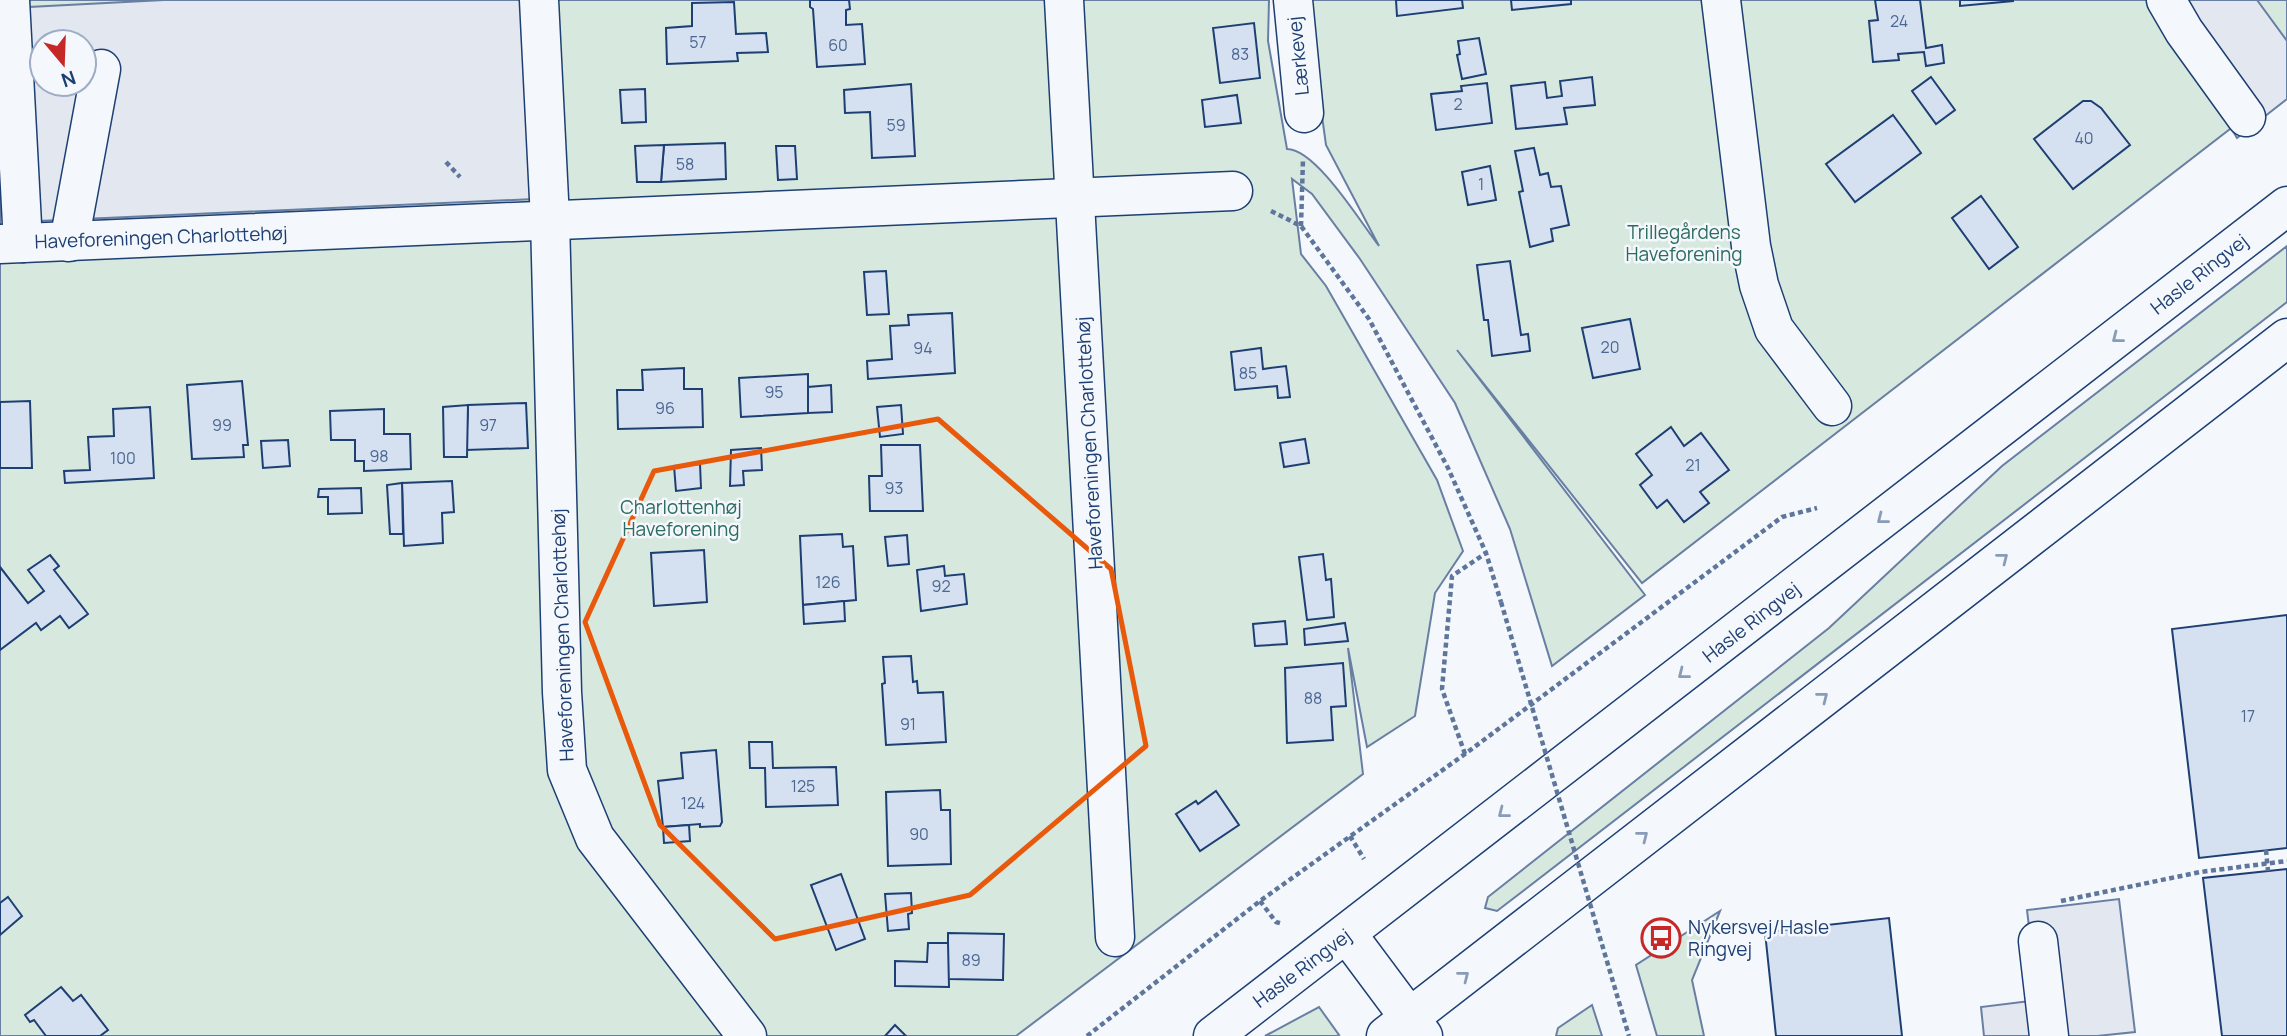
<svg xmlns="http://www.w3.org/2000/svg" width="2287" height="1036" font-family="Manrope,sans-serif">
	<style>
		.green { fill: #d7e8df; stroke: #687fa3; stroke-width: 2; fill-rule: evenodd }
		.parking { fill: #e3e8f0; stroke: #687fa3; stroke-width: 2; fill-rule: evenodd }
		.building { fill: #d5e0f0; stroke: #1d3f73; stroke-width: 2 }
		.lines { fill: none; stroke-linecap: round; stroke-linejoin: round }
		.minor-casing { stroke: #1d3f73; stroke-width: 41 }
		.major-casing { stroke: #1d3f73; stroke-width: 41 }
		.path { stroke: #5e769c; stroke-width: 4.5; stroke-dasharray: 5 3.5; stroke-linecap: butt }
		.minor { stroke: #f4f7fb; stroke-width: 38 }
		.major { stroke: #f4f7fb; stroke-width: 38 }
		.path-bridge { stroke: #5e769c; stroke-width: 4.5; stroke-dasharray: 5 3.5; stroke-linecap: butt }
		.oneway { stroke: #889bb7 }
		.marked { fill: none; stroke: #e8590c; stroke-width: 5; stroke-linejoin: round }
		.labels { text-anchor: middle; stroke-width: 5; stroke-linejoin: round; paint-order: stroke }
		.number-label { font-size: 16px; fill: #4b6792 }
		.street-label { font-size: 19px; fill: #1d3f73; stroke: #f4f7fb }
		.park-label { font-size: 19px; fill: #2c6c60; stroke: #f4f7fb }
		.poi-label { font-size: 19px; fill: #1d3f73; stroke: #f4f7fb; text-anchor: start }
	</style>
	<rect width="100%" height="100%" fill="#f4f7fb"/>
	<!-- green -->
	<g class="green">
		<path d="M0,0H1269L1268,41L1287,149C1316,149 1361,223 1379,246L1326,145L1306,0H2287V85L1642,583L1457,350L1645,595L1552,666L1510,529L1455,403L1360,259L1312,194L1292,179L1301,254L1326,286L1437,480L1463,551L1435,593L1415,716L1367,747L1348,648L1363,774L1016,1036H0ZM42,42H84V84H42Z"/>
		<polygon points="2287,246 2287,302 1497,911 1485,908 1488,897 1829,628 2002,466"/>
		<polygon points="1720,911 1692,980 1704,1036 1657,1036 1636,965"/>
		<polygon points="1592,1005 1602,1036 1556,1036 1558,1028"/>
		<polygon points="1319,1007 1339,1035 1337,1036 1265,1036"/>
	</g>
	<!-- parking -->
	<g class="parking">
		<path d="M164,0H521L534,199L38,221L29,7ZM42,42H84V84H42Z"/>
		<polygon points="2156,0 2257,0 2287,41 2287,99 2237,138"/>
		<polygon points="2119,899 2135,1032 2097,1036 1984,1036 1981,1007 2038,1000 2027,910"/>
	</g>
	<!-- building -->
	<g class="building">
		<polygon points="810,0 849,0 850,9 846,10 846,25 862,24 865,64 817,67 813,9 810,7"/>
		<polygon points="1396,0 1462,0 1463,8 1397,16"/>
		<polygon points="1511,0 1571,0 1571,4 1512,10"/>
		<polygon points="1875,0 1920,0 1926,48 1942,45 1944,63 1926,66 1924,52 1898,54 1899,60 1873,62 1869,21 1878,20"/>
		<polygon points="1960,0 2013,0 2013,1 1960,6"/>
		<polygon points="734,2 736,34 766,33 768,52 737,53 738,61 667,64 666,28 692,26 692,3"/>
		<polygon points="1254,23 1260,78 1220,83 1213,28"/>
		<polygon points="1479,38 1486,74 1462,79 1457,55 1460,54 1458,41"/>
		<polygon points="1592,77 1595,105 1564,108 1567,124 1516,129 1511,86 1545,82 1547,98 1562,96 1560,81"/>
		<polygon points="1931,77 1955,110 1936,124 1912,91"/>
		<polygon points="1487,83 1492,123 1436,130 1431,94 1462,91 1461,86"/>
		<polygon points="911,84 915,156 872,158 870,112 845,113 844,90"/>
		<polygon points="645,89 646,122 622,123 620,90"/>
		<polygon points="1237,95 1241,123 1205,127 1202,100"/>
		<polygon points="2083,101 2091,101 2101,108 2130,145 2073,189 2034,139"/>
		<polygon points="1893,115 1921,153 1855,202 1826,164"/>
		<polygon points="725,143 726,179 661,182 664,145"/>
		<polygon points="664,145 661,182 637,182 635,146"/>
		<polygon points="776,146 795,146 797,179 778,180"/>
		<polygon points="1534,148 1540,175 1548,173 1551,187 1561,186 1569,225 1551,229 1553,241 1530,247 1519,192 1523,191 1515,151"/>
		<polygon points="1490,166 1496,200 1468,205 1462,172"/>
		<polygon points="1981,196 2018,247 1989,269 1952,218"/>
		<polygon points="1510,261 1521,335 1528,334 1530,351 1492,356 1488,320 1484,320 1477,265"/>
		<polygon points="886,271 889,314 867,315 864,272"/>
		<polygon points="952,313 955,373 868,379 867,361 892,359 890,326 909,325 908,315"/>
		<polygon points="1630,319 1640,369 1593,378 1582,328"/>
		<polygon points="1261,348 1263,369 1286,366 1290,397 1278,398 1277,386 1235,390 1231,352"/>
		<polygon points="684,368 684,389 702,389 703,427 618,429 617,390 643,390 642,370"/>
		<polygon points="808,374 808,413 741,417 739,378"/>
		<polygon points="242,381 248,445 243,445 244,457 192,459 187,385"/>
		<polygon points="831,385 832,412 808,413 808,387"/>
		<polygon points="30,401 32,468 0,468 0,402"/>
		<polygon points="526,403 528,448 466,450 468,405"/>
		<polygon points="468,405 467,457 444,457 443,407"/>
		<polygon points="901,405 903,434 880,437 877,407"/>
		<polygon points="150,407 154,478 65,483 64,471 90,470 88,437 114,436 113,409"/>
		<polygon points="384,409 384,434 410,434 411,469 364,471 364,461 355,461 355,440 331,440 330,411"/>
		<polygon points="1671,427 1684,446 1701,433 1729,470 1700,492 1709,503 1684,522 1667,500 1657,508 1640,485 1652,475 1636,454"/>
		<polygon points="1305,439 1309,463 1284,467 1280,443"/>
		<polygon points="288,440 290,466 263,468 261,441"/>
		<polygon points="881,445 920,445 923,511 870,511 869,476 882,476"/>
		<polygon points="761,448 762,470 743,471 744,485 730,486 731,450"/>
		<polygon points="700,464 701,488 676,491 674,466"/>
		<polygon points="452,481 454,512 442,513 443,543 404,546 402,483"/>
		<polygon points="402,483 403,534 390,534 387,485"/>
		<polygon points="361,488 362,513 328,514 328,497 318,497 319,489"/>
		<polygon points="842,534 843,547 853,546 856,600 803,605 800,536"/>
		<polygon points="907,535 909,564 888,566 885,537"/>
		<polygon points="704,550 707,602 654,606 651,553"/>
		<polygon points="1323,554 1326,580 1331,579 1334,617 1307,620 1299,557"/>
		<polygon points="50,555 59,566 54,570 88,614 69,628 60,616 41,630 36,623 0,650 0,567 28,603 44,591 28,570"/>
		<polygon points="944,566 945,576 964,574 967,604 921,611 917,570"/>
		<polygon points="844,601 845,621 804,624 803,605"/>
		<polygon points="2287,615 2287,848 2199,858 2172,629"/>
		<polygon points="1285,621 1287,644 1255,646 1253,624"/>
		<polygon points="1345,623 1348,641 1305,645 1304,629"/>
		<polygon points="911,656 913,682 917,681 918,693 943,692 946,742 886,745 882,684 885,683 883,657"/>
		<polygon points="1343,663 1346,706 1331,707 1333,740 1287,743 1285,668"/>
		<polygon points="749,742 772,742 773,768 836,767 838,805 766,807 765,768 750,768"/>
		<polygon points="716,750 722,822 720,826 700,827 700,824 663,827 658,781 683,778 681,753"/>
		<polygon points="940,790 941,810 950,810 951,864 888,866 886,792"/>
		<polygon points="1216,791 1239,825 1200,851 1176,814 1196,801 1198,804"/>
		<polygon points="689,825 690,841 664,843 663,827"/>
		<polygon points="2287,869 2287,1036 2222,1036 2203,878"/>
		<polygon points="841,874 865,939 836,950 811,885"/>
		<polygon points="911,893 912,913 908,914 909,929 888,931 885,894"/>
		<polygon points="8,897 22,916 0,935 0,903"/>
		<polygon points="1889,918 1902,1036 1776,1036 1765,932"/>
		<polygon points="948,933 1004,934 1003,980 948,979"/>
		<polygon points="928,943 948,943 949,987 895,986 895,961 927,962"/>
		<polygon points="61,987 73,1001 81,995 108,1030 100,1036 46,1036 34,1020 30,1022 25,1015"/>
		<polygon points="895,1025 906,1036 885,1036"/>
	</g>
	<g class="lines">
		<!-- minor casing -->
		<g class="minor-casing">
			<g id="minor">
				<polyline points="10,0 23,243"/>
				<polyline points="539,0 550,219 562,692 567,770 595,838 747,1036"/>
				<polyline points="1064,0 1115,937"/>
				<polyline points="1293,0 1304,113"/>
				<polyline points="1721,0 1751,246 1759,285 1774,329 1832,406"/>
				<polyline points="2166,0 2184,31 2246,117"/>
				<polyline points="69,242 101,69"/>
				<polyline points="0,244 1233,191"/>
				<polyline points="1347,934 1423,1036"/>
				<polyline points="2038,941 2049,1036"/>
			</g>
		</g>
		<!-- major casing -->
		<g class="major-casing">
			<g id="major">
				<polyline points="1213,1036 2287,206"/>
				<polyline points="1386,1036 2287,338"/>
			</g>
		</g>
		<!-- path -->
		<g class="path">
			<polyline points="446,162 460,177"/>
			<polyline points="1271,211 1301,226 1369,319 1448,468 1486,553 1501,602"/>
			<polyline points="1301,226 1303,159"/>
			<polyline points="1465,754 1442,689 1452,576 1486,553"/>
			<polyline points="1350,836 1364,859"/>
			<polyline points="2266,850 2268,871"/>
			<polyline points="1260,901 1276,922 1283,924"/>
			<polyline points="2061,901 2200,872 2287,861"/>
			<polyline points="1087,1036 1260,901 1465,754 1782,517 1817,508"/>
		</g>
		<!-- minor -->
		<use href="#minor" class="minor"/>
		<!-- major -->
		<use href="#major" class="major"/>
		<!-- path-bridge -->
		<polyline class="path-bridge" points="1501,602 1629,1036"/>
	</g>
	<!-- one-way arrows -->
	<defs><path id="oneway-chevron" d="M-2-3.5L2.5 0L-2 3.5" fill="none" stroke-width="1.6" stroke-linecap="round" stroke-linejoin="round" transform="scale(1.75)"/></defs>
	<g class="oneway">
		<use href="#oneway-chevron" transform="translate(2117 338) rotate(142)"/>
		<use href="#oneway-chevron" transform="translate(1882 519) rotate(142)"/>
		<use href="#oneway-chevron" transform="translate(2003 558) rotate(-38)"/>
		<use href="#oneway-chevron" transform="translate(1683 674) rotate(142)"/>
		<use href="#oneway-chevron" transform="translate(1823 697) rotate(-38)"/>
		<use href="#oneway-chevron" transform="translate(1503 813) rotate(142)"/>
		<use href="#oneway-chevron" transform="translate(1643 836) rotate(-38)"/>
		<use href="#oneway-chevron" transform="translate(1464 976) rotate(-38)"/>
	</g>
	<!-- marked area -->
	<path class="marked" d="M938,419L1111,569L1146,746L970,895L775,939L660,825L585,622L654,471Z"/>
	<!-- icons -->
	<defs>
		<g id="bus-ring" transform="scale(2.0125)"><circle r="9.5" fill="#f4f7fb" stroke="#c62828" stroke-width="1.5"/><path d="M-5-6H5V4H4V6H2V4H-2V6H-4V4H-5ZM-3.5-4V0h7V-4ZM-3.5 1.2v1.5H-2V1.2ZM2 1.2v1.5H3.5V1.2Z" fill="#c62828"/></g>
	</defs>
	<g fill-rule="evenodd">
		<use href="#bus-ring" x="1661" y="938"/>
	</g>
	<g class="labels">
		<!-- number labels -->
		<g class="number-label">
			<text x="1899" y="27">24</text>
			<text x="698" y="48">57</text>
			<text x="838" y="51">60</text>
			<text x="1240" y="60">83</text>
			<text x="1458" y="110">2</text>
			<text x="896" y="131">59</text>
			<text x="2084" y="144">40</text>
			<text x="685" y="170">58</text>
			<text x="1481" y="190">1</text>
			<text x="1610" y="353">20</text>
			<text x="923" y="354">94</text>
			<text x="1248" y="379">85</text>
			<text x="774" y="398">95</text>
			<text x="665" y="414">96</text>
			<text x="222" y="431">99</text>
			<text x="488" y="431">97</text>
			<text x="379" y="462">98</text>
			<text x="123" y="464">100</text>
			<text x="1693" y="471">21</text>
			<text x="894" y="494">93</text>
			<text x="828" y="588">126</text>
			<text x="941" y="592">92</text>
			<text x="1313" y="704">88</text>
			<text x="2248" y="722">17</text>
			<text x="908" y="730">91</text>
			<text x="803" y="792">125</text>
			<text x="693" y="809">124</text>
			<text x="919" y="840">90</text>
			<text x="971" y="966">89</text>
		</g>
		<!-- street labels -->
		<g class="street-label">
			<text transform="translate(1298 56) rotate(-96)" y="7">Lærkevej</text>
			<text transform="translate(161 237) rotate(-2)" y="7">Haveforeningen Charlottehøj</text>
			<text transform="translate(2199 274) rotate(-38)" y="7">Hasle Ringvej</text>
			<text transform="translate(1089 443) rotate(-93)" y="7">Haveforeningen Charlottehøj</text>
			<text transform="translate(1751 622) rotate(-38)" y="7">Hasle Ringvej</text>
			<text transform="translate(562 635) rotate(-92)" y="7">Haveforeningen Charlottehøj</text>
			<text transform="translate(1302 968) rotate(-37)" y="7">Hasle Ringvej</text>
		</g>
		<!-- park labels -->
		<g class="park-label">
			<text x="1684" y="239">Trillegårdens<tspan x="1684" dy="22">Haveforening</tspan></text>
			<text x="681" y="514">Charlottenhøj<tspan x="681" dy="22">Haveforening</tspan></text>
		</g>
		<!-- poi labels -->
		<g class="poi-label">
			<text x="1688" y="934">Nykersvej/Hasle<tspan x="1688" dy="22">Ringvej</tspan></text>
		</g>
	</g>
	<!-- north arrow -->
	<g transform="translate(63 63) rotate(161)"><circle r="33" fill="#f4f7fb" stroke="#9eadc5" stroke-width="2"/>
	<path d="M0-5L12 26L0 18L-12 26Z" fill="#c62828"/>
	<text y="-10" font-size="19" font-weight="bold" text-anchor="middle" fill="#1d3f73">N</text>
	</g>
</svg>
